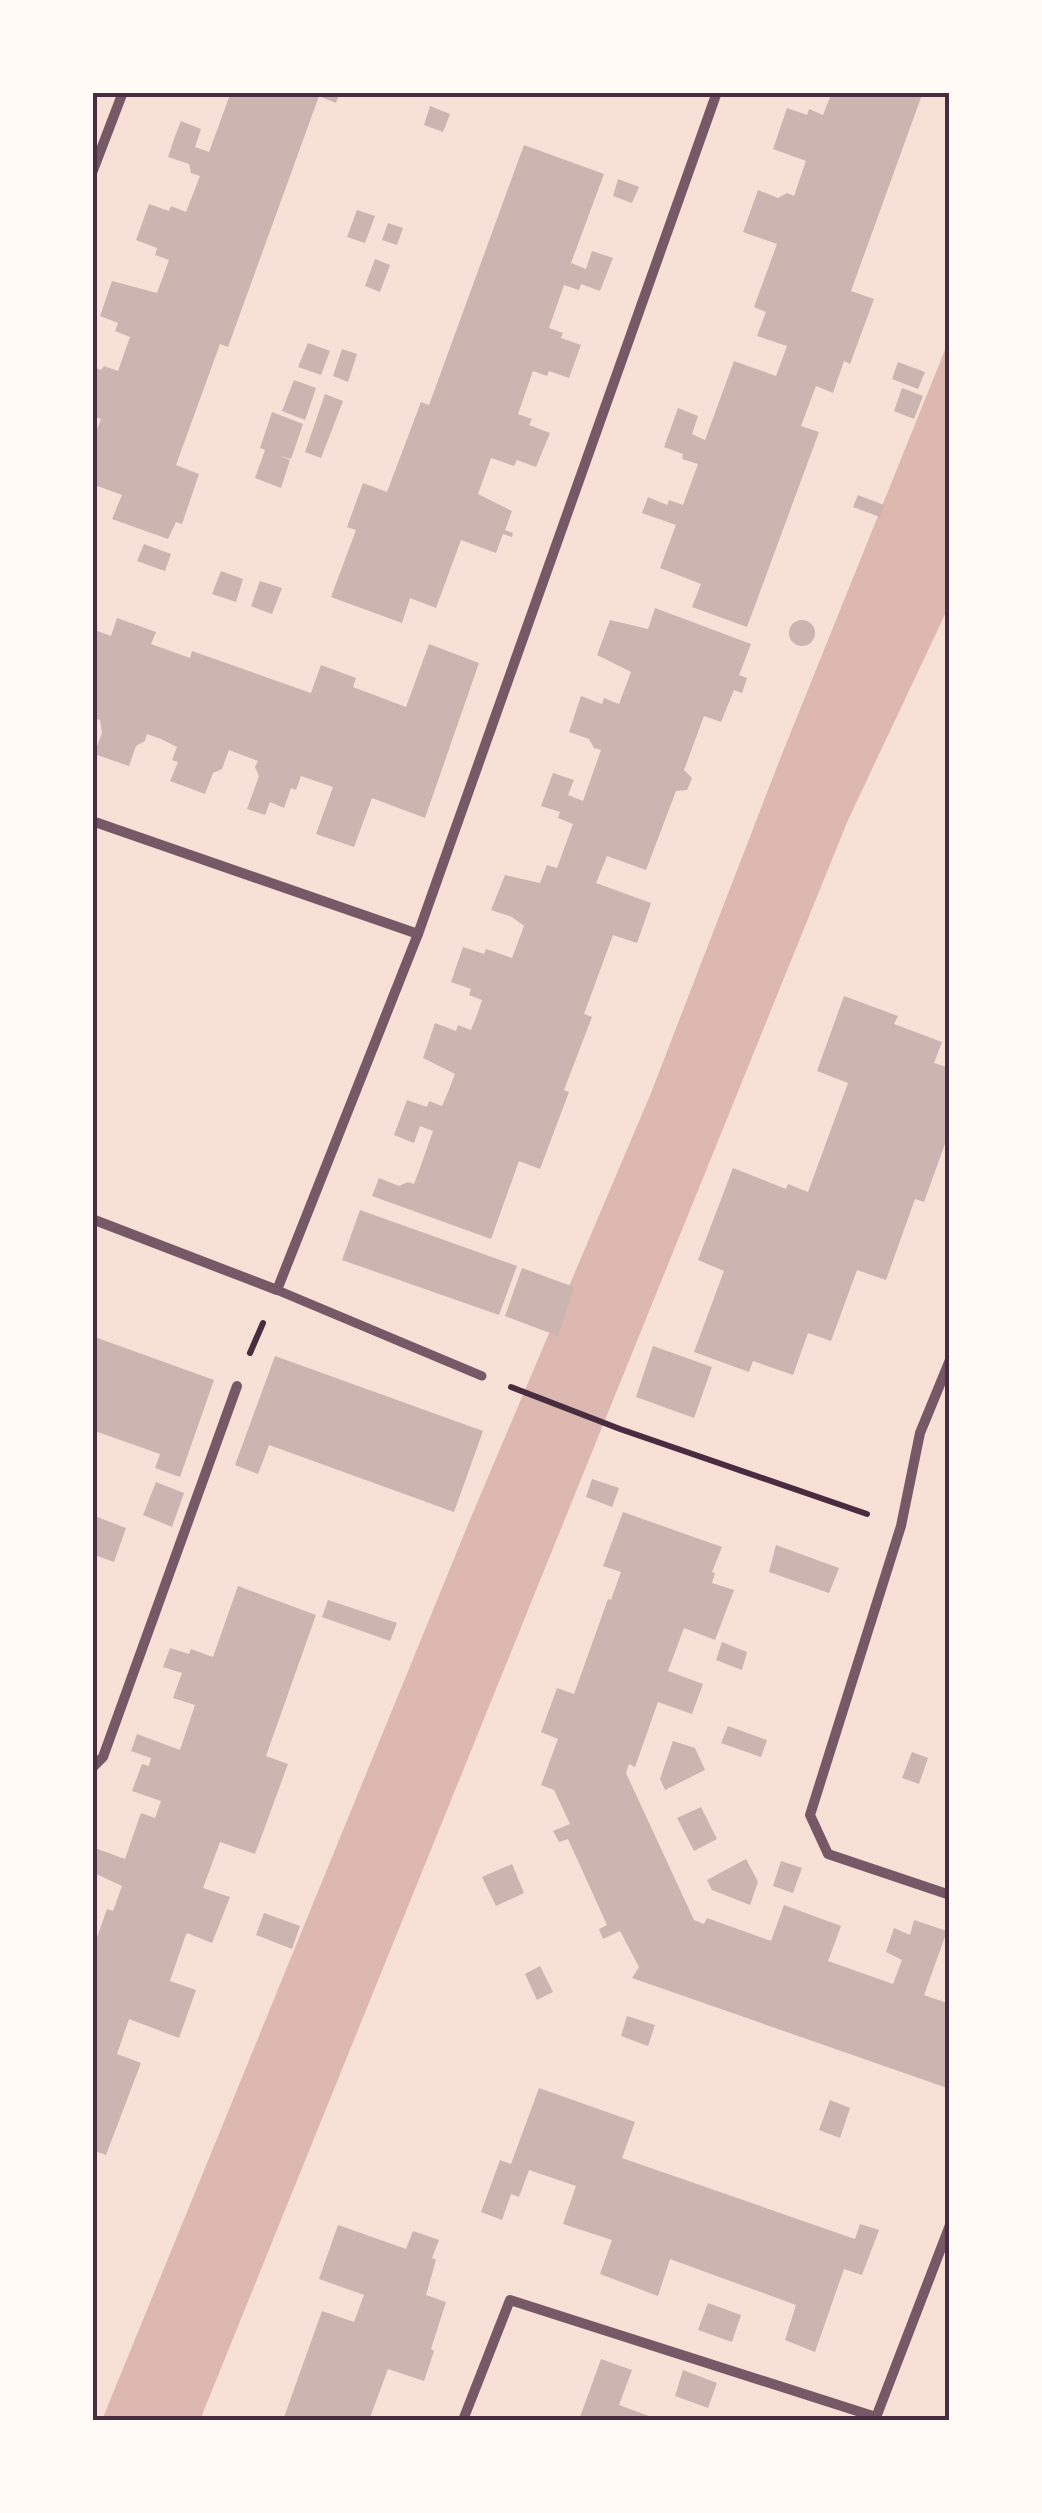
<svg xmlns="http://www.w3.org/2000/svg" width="1042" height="2513" font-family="'PT Sans',sans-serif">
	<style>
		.water { fill: #dcb8b0 }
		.building { fill: #ccb4b1 }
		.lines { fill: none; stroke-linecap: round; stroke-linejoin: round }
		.path { stroke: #4a2c40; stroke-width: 6 }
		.pedestrian { stroke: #755966; stroke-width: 9 }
		.minor { stroke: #755966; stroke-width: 10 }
		.neatline { fill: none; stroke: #4a2c40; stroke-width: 4 }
	</style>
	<rect width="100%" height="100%" fill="#f7e1d7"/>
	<!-- water -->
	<polygon class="water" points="949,340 949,606 848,820 200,2420 102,2420 469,1522 651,1093 780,759"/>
	<!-- building -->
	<g class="building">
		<polygon points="231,92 340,92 336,103 319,96 228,347 220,344 176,465 199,474 182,524 176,522 168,539 112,519 122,495 92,484 92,442 101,419 92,416 92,367 101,370 104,366 118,371 130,337 115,331 118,323 100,316 112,281 157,293 169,260 155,255 157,248 136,240 149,204 169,211 171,206 186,212 200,176 191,173 189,164 168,157 174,139 181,121 201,129 195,147 209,152"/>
		<polygon points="832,92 923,92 851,291 874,299 850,364 844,361 833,393 816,386 801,426 819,432 747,627 692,607 701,584 660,568 676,525 642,513 648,497 667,505 669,500 683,505 698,464 682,459 683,454 664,447 678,408 698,416 692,434 705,440 734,361 776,376 787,346 757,336 766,312 754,307 777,244 743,232 758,190 778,198 787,193 794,196 806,161 773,149 787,108 807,115 809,109 823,115"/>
		<polygon points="430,106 450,114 443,132 424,125"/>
		<polygon points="524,145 604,174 571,263 586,269 592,251 613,258 600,291 581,284 579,290 564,285 549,328 563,333 561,338 581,345 569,378 549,371 547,376 533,371 518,414 532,419 529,425 550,433 536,467 517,460 514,466 491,458 478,494 512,511 505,530 513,533 512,537 503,534 496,553 461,540 436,608 410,598 402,623 331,597 356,530 347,527 363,483 387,492 421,402 429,405"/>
		<polygon points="618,179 639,187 632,203 613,196"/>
		<polygon points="357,210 375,216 365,243 347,237"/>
		<polygon points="388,223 403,228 397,245 382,240"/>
		<polygon points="375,259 390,265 380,292 365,286"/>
		<polygon points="308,343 330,351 321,375 298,367"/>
		<polygon points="342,349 357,354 348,382 333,376"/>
		<polygon points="898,362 925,372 918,389 892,379"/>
		<polygon points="294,380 316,388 305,420 282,411"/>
		<polygon points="902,388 923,396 914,419 894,411"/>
		<polygon points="325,394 343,401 321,458 305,452"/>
		<polygon points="272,412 303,424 291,459 279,456 290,460 281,488 255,478 265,450 260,448"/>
		<polygon points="858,495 884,505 880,517 853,507"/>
		<polygon points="144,544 171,554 165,571 137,561"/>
		<polygon points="221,571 243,579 236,602 212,594"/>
		<polygon points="260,581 282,588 272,614 251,606"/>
		<polygon points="655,608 751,644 739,675 747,678 742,693 734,690 721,722 704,716 684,770 692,778 687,790 676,791 646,870 607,856 596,883 651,903 637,943 613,935 584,1014 592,1017 564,1090 569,1092 540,1169 519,1161 491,1239 372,1196 379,1178 399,1186 408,1182 414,1184 420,1168 433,1131 420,1126 414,1143 394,1135 407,1100 427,1107 429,1101 442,1106 448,1092 455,1074 423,1058 435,1023 456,1031 458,1025 471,1030 477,1015 482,1000 469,995 471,989 451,982 463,947 484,954 486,949 512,958 524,926 512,917 491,910 505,875 540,883 547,865 557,868 573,824 558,818 560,812 541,806 553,773 574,780 568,795 583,801 601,750 594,748 589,739 569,732 581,696 602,704 604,698 619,704 631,672 597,655 610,620 648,629"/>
		<polygon points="117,618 156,632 151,644 190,658 192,651 311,693 321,665 356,678 353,687 406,707 429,644 479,663 425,818 372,798 354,847 316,834 333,787 301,776 296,790 291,788 284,808 270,802 265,815 247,809 259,776 255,767 258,761 229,750 222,769 213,773 205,794 170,781 178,762 172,760 177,747 161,739 147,734 145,741 136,746 129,766 94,754 102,733 100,720 92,717 92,629 111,636"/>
		<circle cx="802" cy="633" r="13"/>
		<polygon points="844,996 898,1016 894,1024 942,1042 934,1063 950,1068 950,1130 924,1202 915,1199 886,1280 857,1270 831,1341 808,1333 793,1375 753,1361 749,1372 694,1352 724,1271 698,1260 733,1168 786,1189 788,1184 808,1192 848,1083 817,1071"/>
		<polygon points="360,1210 517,1266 499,1315 342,1260"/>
		<polygon points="522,1268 574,1287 558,1336 505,1316"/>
		<polygon points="92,1336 214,1380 180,1477 155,1468 160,1454 92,1430"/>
		<polygon points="653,1346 712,1367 694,1418 636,1397"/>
		<polygon points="275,1356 483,1431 454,1512 269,1445 258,1474 235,1465"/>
		<polygon points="592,1479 619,1488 612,1507 586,1497"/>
		<polygon points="156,1482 184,1493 172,1527 143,1515"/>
		<polygon points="623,1512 722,1547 712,1572 715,1573 712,1583 734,1590 715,1640 684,1628 668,1671 703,1684 692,1714 658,1702 635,1767 629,1764 626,1773 694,1920 704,1924 707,1918 771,1941 784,1905 841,1926 828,1961 893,1984 902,1960 886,1952 894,1928 910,1935 914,1920 947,1931 924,1995 950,2004 950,2089 632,1978 639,1967 620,1931 603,1939 599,1929 607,1925 568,1839 559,1842 553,1831 570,1824 554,1790 541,1785 558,1739 541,1732 557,1688 574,1694 608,1599 611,1600 621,1572 603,1566"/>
		<polygon points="92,1515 126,1528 114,1562 92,1554"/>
		<polygon points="776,1545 839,1568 829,1593 769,1572"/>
		<polygon points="238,1586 316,1615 266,1756 288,1764 255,1854 220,1842 203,1888 230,1897 212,1943 187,1933 185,1937 170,1981 196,1990 179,2038 129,2019 117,2054 141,2063 106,2155 92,2150 92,1951 107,1909 113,1911 122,1886 92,1872 92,1847 125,1859 141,1813 155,1818 161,1801 132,1791 142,1764 149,1766 151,1758 131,1751 137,1734 180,1750 195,1705 173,1698 182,1673 163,1667 170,1648 189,1654 191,1649 213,1657"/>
		<polygon points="328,1600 397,1623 390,1641 322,1617"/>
		<polygon points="722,1642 747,1652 742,1670 716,1660"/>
		<polygon points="728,1726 767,1740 761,1757 721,1743"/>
		<polygon points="673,1741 695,1748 705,1770 665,1790 660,1779"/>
		<polygon points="912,1752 928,1758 919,1784 902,1778"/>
		<polygon points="701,1807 717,1839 694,1851 677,1818"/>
		<polygon points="746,1859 758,1882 750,1905 712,1890 707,1880"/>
		<polygon points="781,1861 802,1868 793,1893 773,1886"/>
		<polygon points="512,1864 524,1893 496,1906 482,1877"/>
		<polygon points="264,1913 300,1926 292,1949 256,1935"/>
		<polygon points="540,1966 553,1992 537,2000 525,1974"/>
		<polygon points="627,2016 655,2025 648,2046 621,2036"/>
		<polygon points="539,2088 635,2122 622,2158 855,2239 860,2224 879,2230 862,2275 844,2269 815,2352 785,2340 796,2305 670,2259 658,2296 600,2274 612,2240 563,2224 576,2186 529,2170 519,2197 511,2194 502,2220 481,2212 500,2160 511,2164"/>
		<polygon points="830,2100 850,2108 840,2138 819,2130"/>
		<polygon points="338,2225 406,2249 413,2231 439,2240 432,2258 436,2260 426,2295 446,2302 431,2349 434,2351 424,2381 388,2369 369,2420 283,2420 322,2311 354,2322 364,2295 319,2279"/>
		<polygon points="708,2303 741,2315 732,2342 698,2330"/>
		<polygon points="601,2359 632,2370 619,2405 660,2420 579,2420"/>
		<polygon points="683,2370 717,2383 708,2408 675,2396"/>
	</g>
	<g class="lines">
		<!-- path -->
		<g class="path">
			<polyline points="250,1353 263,1323"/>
			<polyline points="511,1387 620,1429 867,1514"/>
		</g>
		<!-- pedestrian -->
		<polyline class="pedestrian" points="277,1290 482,1376"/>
		<!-- minor -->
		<g class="minor">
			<polyline points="92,173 123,92"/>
			<polyline points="92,821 418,934"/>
			<polyline points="92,1219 277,1290 418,934 717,92"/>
			<polyline points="950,1360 920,1433 901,1526 810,1815 828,1854 950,1895"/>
			<polyline points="92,1768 103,1757 237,1386"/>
			<polyline points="463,2420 510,2300 876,2417"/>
			<polyline points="875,2420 950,2225"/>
		</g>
	</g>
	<!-- border -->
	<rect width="1042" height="2513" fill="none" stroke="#fffaf5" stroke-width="190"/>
	<rect x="95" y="95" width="852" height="2323" class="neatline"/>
</svg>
